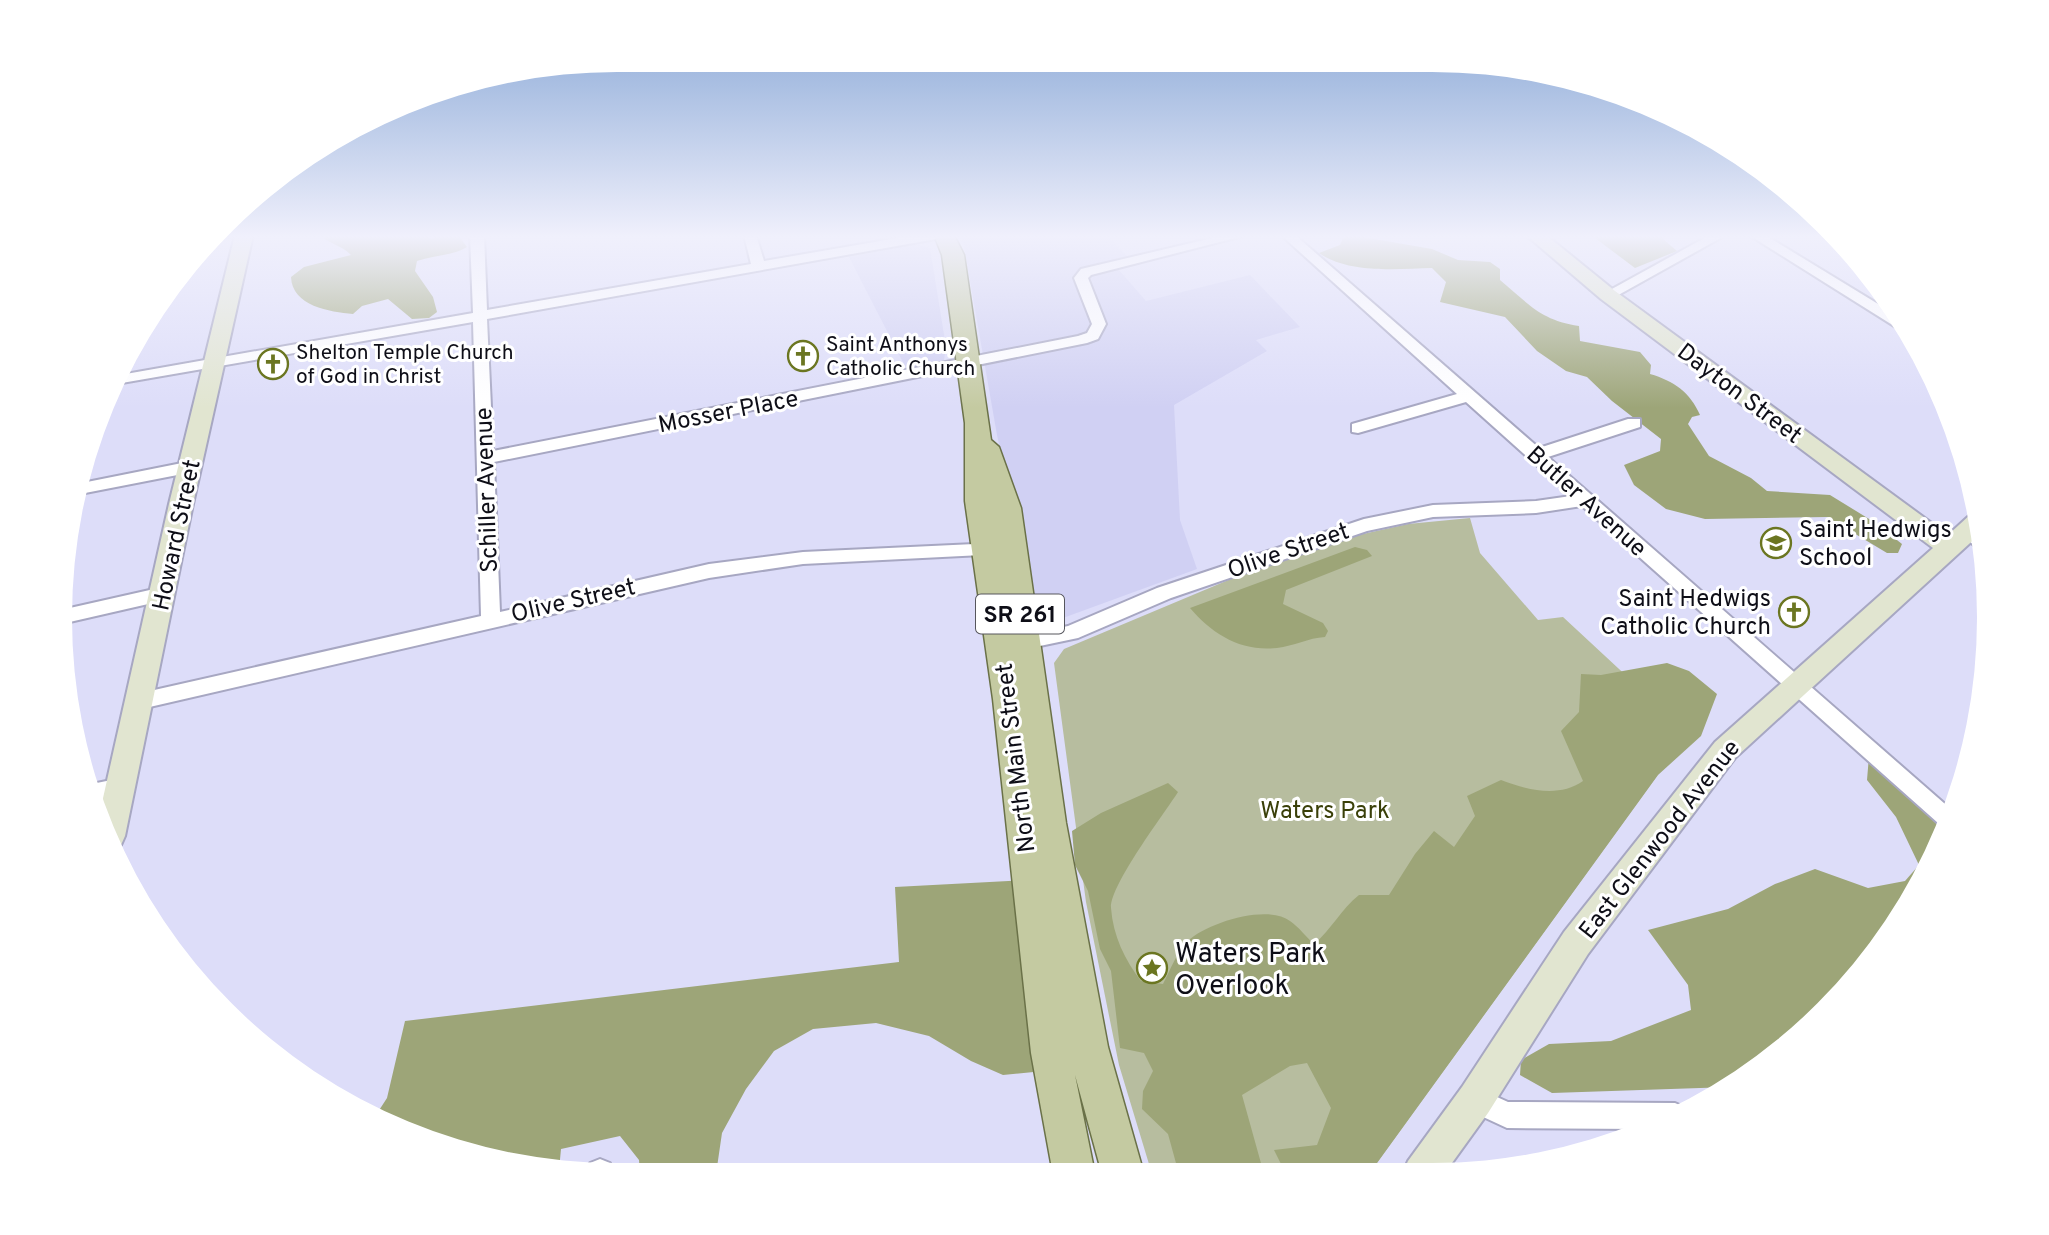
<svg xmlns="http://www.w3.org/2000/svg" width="2049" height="1235" font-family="Overpass,sans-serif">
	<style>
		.built { fill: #d0d0f3 }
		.green { fill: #b7bd9f }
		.forest { fill: #9da578 }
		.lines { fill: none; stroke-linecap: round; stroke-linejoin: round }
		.street-casing { stroke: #a7a7c2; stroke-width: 4 }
		.secondary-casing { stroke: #a7a7c2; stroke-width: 4 }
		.primary-casing { stroke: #6a7148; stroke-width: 3 }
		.street { fill: #fff; fill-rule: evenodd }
		.secondary { fill: #e1e5d0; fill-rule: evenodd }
		.primary { fill: #c4caa1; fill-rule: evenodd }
		.labels { text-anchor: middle; stroke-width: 6; stroke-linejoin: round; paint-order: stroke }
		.far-poi-label { font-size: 21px; fill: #0e0e17; stroke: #fff; text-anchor: start }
		.shield { fill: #fff; stroke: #56565d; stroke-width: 2 }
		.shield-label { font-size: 23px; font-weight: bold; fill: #0e0e17 }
		.street-label { font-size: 24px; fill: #0e0e17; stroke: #fff }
		.poi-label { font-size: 24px; fill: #0e0e17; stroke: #fff; text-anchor: start }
		.park-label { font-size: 24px; fill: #3a4009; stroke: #fff }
		.near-poi-label { font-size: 28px; fill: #0e0e17; stroke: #fff; text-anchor: start }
	</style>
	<rect width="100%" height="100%" fill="#ddddf9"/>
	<!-- built -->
	<g class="built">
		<polygon points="962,235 1106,235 1129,258 1112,262 1146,301 1250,275 1300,327 1256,340 1267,351 1174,405 1180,520 1197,569 1052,622 1035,616 997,435"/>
		<polygon points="915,244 930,248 946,347 944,360 906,368 849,257"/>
	</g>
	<!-- green -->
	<polygon class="green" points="1470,518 1480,553 1538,620 1563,617 1688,733 1369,1174 1152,1174 1119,1065 1086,902 1054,663 1064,649 1238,576 1345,538 1408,524"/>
	<!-- forest -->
	<g class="forest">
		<path d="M321,235H423L432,239L438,235H458L467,247C452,256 434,255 417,261L415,271L433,297L437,312L429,318L412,319L388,299L362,306L353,314C330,312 292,306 291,277L304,267L351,255C342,245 330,245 321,235Z"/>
		<path d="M1351,235L1432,249L1458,260L1490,262L1500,269V280C1529,304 1540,320 1579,326L1580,341L1640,352L1651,365L1650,374C1674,381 1690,392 1700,415L1692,417L1688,424L1709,456L1751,478L1767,491L1830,495L1874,522L1902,544L1898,553H1887L1827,517L1705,519L1666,509L1634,485L1624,465L1660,451L1661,439L1612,401L1587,377L1566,371L1537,351L1505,317L1440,302L1446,282L1432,268C1397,269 1349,274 1319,253L1340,245L1343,238Z"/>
		<polygon points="1591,235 1667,235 1663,239 1677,251 1635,268"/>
		<path d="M1355,547L1367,550L1372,556L1286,590L1283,604L1323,623L1328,631L1325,637C1308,638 1294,646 1277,648C1241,652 1212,634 1190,608Z"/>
		<path d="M1667,663L1689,671L1717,694L1701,736L1658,775L1369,1174H1286L1274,1150L1317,1145L1331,1108L1307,1063L1290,1066L1242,1095L1264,1174H1179L1168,1134L1142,1109L1143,1091L1153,1071L1144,1053L1120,1048L1111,971L1100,949L1088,891L1075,865L1072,831L1101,813L1168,783L1178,792C1164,814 1110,885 1111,908C1113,936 1125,960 1141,981L1163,984C1170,971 1177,951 1188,941C1207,923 1267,904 1290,921C1299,927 1306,937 1314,944C1332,929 1341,909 1359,895H1389L1415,854L1434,831L1454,847L1475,816L1467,796L1501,780C1527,790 1559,798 1583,781L1561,731L1579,712L1581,674L1601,675Z"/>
		<polygon points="1869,756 1947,830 1895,928 1800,1037 1730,1087 1552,1093 1520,1075 1521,1060 1549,1044 1611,1041 1691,1010 1688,985 1648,930 1728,909 1775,884 1815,869 1868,888 1905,881 1919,865 1896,817 1867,780"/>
		<polygon points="1029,880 1054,1070 1003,1075 971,1061 929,1036 876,1023 813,1029 774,1051 746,1089 722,1133 716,1174 640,1174 639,1160 620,1136 561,1149 559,1170 438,1146 376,1115 387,1098 405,1021 899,962 895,887"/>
	</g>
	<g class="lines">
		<!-- street casing -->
		<g class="street-casing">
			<g id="street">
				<polygon points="470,235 484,235 487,310 751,264 744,235 756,235 764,261 915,235 943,235 936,239 487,319 493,451 1078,336 1087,333 1092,324 1074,278 1081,269 1225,235 1247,235 1091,275 1088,278 1106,324 1098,339 1087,343 494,462 500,612 709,564 803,552 996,543 1005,549 1002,554 803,564 709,578 141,709 134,707 131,701 134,695 141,693 481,616 473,322 116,384 120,375 473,313"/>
				<polygon points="1281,235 1295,235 1539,448 1628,419 1640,419 1640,427 1548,457 1953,811 1947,831 1582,506 1536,513 1433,517 1367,531 1171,598 1078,638 1016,651 1009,649 1006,644 1009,639 1068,626 1157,588 1364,519 1433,505 1536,501 1571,496 1466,402 1358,433 1352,432 1352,424 1457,394"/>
				<polygon points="1710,235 1726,235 1613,298 1608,299 1601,295"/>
				<polygon points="1749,235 1765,235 1901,318 1909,332 1902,331"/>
				<polygon points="192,461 200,467 198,471 80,494 82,483"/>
				<polygon points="1968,526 1981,533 1983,549 1976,547 1959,532"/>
				<polygon points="163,587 170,589 172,594 170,599 61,624 61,610"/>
				<polygon points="121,778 129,780 132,787 129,794 92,803 87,785"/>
				<polygon points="1475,1087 1508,1102 1675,1103 1684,1107 1686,1111 1642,1129 1507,1128 1466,1109 1462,1100 1466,1091"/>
				<polygon points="600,1159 610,1163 614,1174 586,1174 590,1163"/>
			</g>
		</g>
		<!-- secondary casing -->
		<g class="secondary-casing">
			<g id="secondary">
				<polygon points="235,235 253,235 193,504 125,836 121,845 116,847 99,816 169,504"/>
				<polygon points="1526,235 1546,235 1615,291 1948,535 1971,514 1979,512 1981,533 1735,758 1588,954 1488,1113 1444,1174 1402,1174 1408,1161 1462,1087 1564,932 1715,742 1933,548 1601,299"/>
			</g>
		</g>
		<!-- primary casing -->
		<g class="primary-casing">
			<polygon id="primary" points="934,235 954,235 964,255 991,440 999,447 1021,508 1066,823 1108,1047 1144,1174 1102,1174 1075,1075 1095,1174 1053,1174 1031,1053 993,699 965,501 965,423 942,255"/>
		</g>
		<!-- street -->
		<use href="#street" class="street"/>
		<!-- secondary -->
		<use href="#secondary" class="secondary"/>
		<!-- primary -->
		<use href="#primary" class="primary"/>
	</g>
	<!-- sky -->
	<linearGradient id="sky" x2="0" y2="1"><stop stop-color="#83a4d4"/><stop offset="0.58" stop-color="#f0f0fc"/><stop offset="1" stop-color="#f0f0fc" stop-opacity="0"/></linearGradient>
	<rect width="2049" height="408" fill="url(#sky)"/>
	<!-- icons -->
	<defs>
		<g id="church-ring" transform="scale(1.575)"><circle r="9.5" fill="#fff" stroke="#6b7621" stroke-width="1.5"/><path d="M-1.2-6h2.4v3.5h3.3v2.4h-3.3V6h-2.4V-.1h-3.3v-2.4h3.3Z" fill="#6b7621"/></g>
		<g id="school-ring" transform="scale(1.575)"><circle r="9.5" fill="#fff" stroke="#6b7621" stroke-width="1.5"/><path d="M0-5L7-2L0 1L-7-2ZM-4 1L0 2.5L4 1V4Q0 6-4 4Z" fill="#6b7621"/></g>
		<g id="sight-ring" transform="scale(1.575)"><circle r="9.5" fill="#fff" stroke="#6b7621" stroke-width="1.5"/><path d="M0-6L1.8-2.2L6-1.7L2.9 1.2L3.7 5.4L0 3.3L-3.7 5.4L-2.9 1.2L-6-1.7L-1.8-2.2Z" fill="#6b7621"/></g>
	</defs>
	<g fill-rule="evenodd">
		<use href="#church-ring" x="803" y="356"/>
		<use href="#church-ring" x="273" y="364"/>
		<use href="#school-ring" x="1776" y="543"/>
		<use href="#church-ring" x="1794" y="612"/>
		<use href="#sight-ring" x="1152" y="968"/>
	</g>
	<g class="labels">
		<!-- far-poi labels -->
		<g class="far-poi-label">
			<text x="826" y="351">Saint Anthonys<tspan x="826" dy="24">Catholic Church</tspan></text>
			<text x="296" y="359">Shelton Temple Church<tspan x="296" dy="24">of God in Christ</tspan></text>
		</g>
		<!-- shield labels -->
		<rect class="shield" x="976" y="594.5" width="88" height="39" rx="5"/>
		<g class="shield-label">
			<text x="1020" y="622">SR 261</text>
		</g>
		<!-- street labels -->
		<g class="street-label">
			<text transform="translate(1740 393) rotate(37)" y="8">Dayton Street</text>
			<text transform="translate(728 411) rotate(-11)" y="8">Mosser Place</text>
			<text transform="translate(486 490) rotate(-92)" y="8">Schiller Avenue</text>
			<text transform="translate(1587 501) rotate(42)" y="8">Butler Avenue</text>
			<text transform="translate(176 535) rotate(-78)" y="8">Howard Street</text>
			<text transform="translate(1288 550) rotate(-19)" y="8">Olive Street</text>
			<text transform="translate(573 600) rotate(-13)" y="8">Olive Street</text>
			<text transform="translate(1015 758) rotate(-97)" y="8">North Main Street</text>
			<text transform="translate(1659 839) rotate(-52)" y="8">East Glenwood Avenue</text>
		</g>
		<!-- poi labels -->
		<g class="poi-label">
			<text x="1799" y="537">Saint Hedwigs<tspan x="1799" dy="28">School</tspan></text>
			<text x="1771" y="606" text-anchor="end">Saint Hedwigs<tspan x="1771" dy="28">Catholic Church</tspan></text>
		</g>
		<!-- park labels -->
		<g class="park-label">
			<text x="1325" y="818">Waters Park</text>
		</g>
		<!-- near-poi labels -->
		<g class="near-poi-label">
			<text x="1175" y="962">Waters Park<tspan x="1175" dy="32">Overlook</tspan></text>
		</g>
	</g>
	<!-- crop -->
	<path d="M0 0H2049V1235H0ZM617 72H1432A545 545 0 0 1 1977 617V618A545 545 0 0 1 1432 1163H617A545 545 0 0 1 72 618V617A545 545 0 0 1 617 72Z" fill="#fff" fill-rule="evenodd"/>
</svg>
